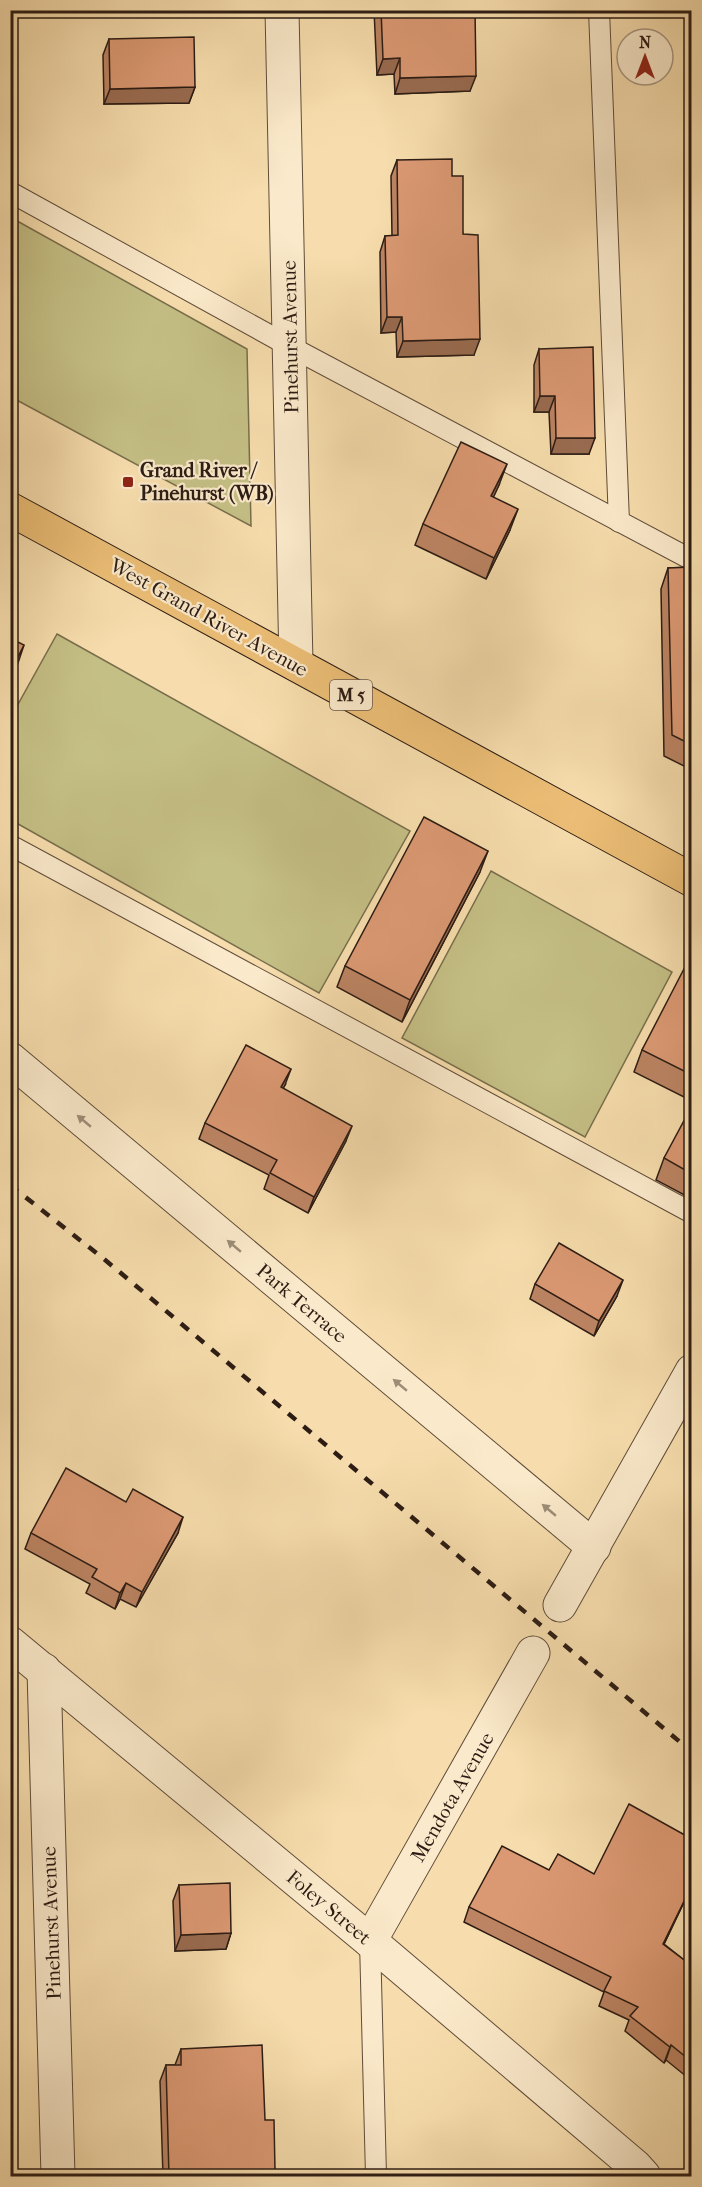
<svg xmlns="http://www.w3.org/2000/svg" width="702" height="2187" font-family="'IM FELL French Canon',serif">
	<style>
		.green { fill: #c4bf85; stroke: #786e4c; stroke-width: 1.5 }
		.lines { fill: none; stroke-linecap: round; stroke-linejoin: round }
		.lane-casing { stroke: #5f4c3a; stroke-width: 22 }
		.street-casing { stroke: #5f4c3a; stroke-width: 35 }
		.primary-casing { stroke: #2c1c14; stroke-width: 35 }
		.lane { stroke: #fae9ca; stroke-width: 20 }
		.street { stroke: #fae9ca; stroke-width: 33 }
		.primary { stroke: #ecbe76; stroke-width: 33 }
		.rail { stroke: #2c1c14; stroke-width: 4.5; stroke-dasharray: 10 10; stroke-linecap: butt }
		.wall { fill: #bc8463; stroke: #2c1c14; stroke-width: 1.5 }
		.shaded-wall { fill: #996b50; stroke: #2c1c14; stroke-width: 1.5 }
		.building { fill: #db9973; stroke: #2c1c14; stroke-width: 1.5 }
		.oneway { fill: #9d8d78 }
		.poi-dot { fill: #8f2418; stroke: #fae9ca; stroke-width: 2 }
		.labels { text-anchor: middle; stroke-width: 4.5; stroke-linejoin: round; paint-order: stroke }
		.shield { fill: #fae9ca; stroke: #6a5a4b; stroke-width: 1.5 }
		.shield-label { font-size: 18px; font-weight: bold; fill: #2c1c14 }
		.street-label { font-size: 20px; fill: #2c1c14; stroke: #fae9ca }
		.poi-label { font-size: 20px; font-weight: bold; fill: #2c1c14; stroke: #fae9ca; text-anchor: start }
	</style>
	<rect width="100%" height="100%" fill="#f7ddad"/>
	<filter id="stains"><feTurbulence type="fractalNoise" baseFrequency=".00333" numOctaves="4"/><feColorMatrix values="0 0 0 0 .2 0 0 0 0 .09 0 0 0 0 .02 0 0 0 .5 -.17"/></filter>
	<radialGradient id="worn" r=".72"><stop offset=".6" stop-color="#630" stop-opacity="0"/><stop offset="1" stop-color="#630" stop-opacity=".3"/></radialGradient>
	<!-- green -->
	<g class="green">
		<polygon points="10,217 247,349 251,526 11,397"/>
		<polygon points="57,634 410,831 319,993 11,820 11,717"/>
		<polygon points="491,871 672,972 585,1137 402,1038"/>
	</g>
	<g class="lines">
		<!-- lane casing -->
		<g class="lane-casing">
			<g id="lane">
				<polyline points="599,10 619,522"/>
				<polyline points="10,192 291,347 692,560"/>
				<polyline points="10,845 692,1213"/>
				<polyline points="370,1941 376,2176"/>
			</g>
		</g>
		<!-- street casing -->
		<g class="street-casing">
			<g id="street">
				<polyline points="282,10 296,664"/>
				<polyline points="10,1059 594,1547"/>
				<polyline points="560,1605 692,1371"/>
				<polyline points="10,1643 370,1941 635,2166 644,2176"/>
				<polyline points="44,1670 58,2176"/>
				<polyline points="370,1941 533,1653"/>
			</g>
		</g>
		<!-- primary casing -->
		<g class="primary-casing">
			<polyline id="primary" points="10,509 692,880"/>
		</g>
		<!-- lane -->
		<use href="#lane" class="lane"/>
		<!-- street -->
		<use href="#street" class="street"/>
		<!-- primary -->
		<use href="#primary" class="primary"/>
		<!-- rail -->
		<polyline class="rail" points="10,1185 104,1259 692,1752"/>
	</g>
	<!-- wall -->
	<g class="wall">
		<polygon points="374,10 475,10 470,91 395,94 394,74 377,75"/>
		<polygon points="109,39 195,87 189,103 104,104 103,55"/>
		<polygon points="397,160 452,176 463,234 474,355 397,357 396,332 381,333 380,252 385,236 392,236 391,176"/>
		<polygon points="539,349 589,454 551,454 549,412 534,412 534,365"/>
		<polygon points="499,485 493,497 510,530 486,579 415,545 423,524"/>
		<polygon points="692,567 692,770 664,756 661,589 668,568"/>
		<polygon points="480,872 402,1022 337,987 345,966"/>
		<polygon points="692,968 692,1101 634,1072 642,1050"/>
		<polygon points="285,1085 283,1088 346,1141 308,1213 264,1189 269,1175 199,1139 205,1123"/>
		<polygon points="692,1119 692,1199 656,1180 664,1158"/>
		<polygon points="535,1284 617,1296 594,1336 530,1299"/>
		<polygon points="31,1533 178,1533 136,1607 120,1599 115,1609 86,1593 90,1584 25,1549"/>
		<polygon points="692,1839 692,1895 688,1901 685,1900 664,1944 692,1966 692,2081 666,2060 664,2063 625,2031 629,2020 599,2006 604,1992 464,1922 469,1907 549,1870 594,1874"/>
		<polygon points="179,1885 231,1933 226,1949 175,1951 173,1901"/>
		<polygon points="181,2049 265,2120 275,2170 272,2176 163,2176 160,2081 166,2065 175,2065"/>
	</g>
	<!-- shaded-wall -->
	<g class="shaded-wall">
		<polygon points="400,58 394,74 377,75 383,59"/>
		<polygon points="476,76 470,91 395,94 400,78"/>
		<polygon points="195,87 189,103 104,104 110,89"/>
		<polygon points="387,317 402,317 396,332 381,333"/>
		<polygon points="480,339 474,355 397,357 403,341"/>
		<polygon points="540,396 555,396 549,412 534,412"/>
		<polygon points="556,438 595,438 589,454 551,454"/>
		<polygon points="507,464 499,485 484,518 491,496"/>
		<polygon points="518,509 510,530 486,579 494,558"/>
		<polygon points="24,645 17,666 10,678 10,672"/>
		<polygon points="488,851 480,872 402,1022 410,1000"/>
		<polygon points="291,1069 285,1085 275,1103 281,1087"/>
		<polygon points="352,1126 346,1141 308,1213 314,1197"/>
		<polygon points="623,1280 617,1296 594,1336 599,1321"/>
		<polygon points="183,1517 178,1533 136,1607 142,1592"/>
		<polygon points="126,1583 120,1599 115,1609 120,1593"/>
		<polygon points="691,1885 685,1900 657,1959 663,1944"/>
		<polygon points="231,1933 226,1949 175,1951 181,1935"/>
		<polygon points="671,2045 666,2060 664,2063 670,2047"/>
		<polygon points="275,2170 272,2176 242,2176 244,2171"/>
	</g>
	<!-- building -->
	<g class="building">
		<polygon points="381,10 475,10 476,76 400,78 400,58 383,59"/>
		<polygon points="194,37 195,87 110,89 109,39"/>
		<polygon points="452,159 452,176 463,176 463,234 478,235 480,339 403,341 402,317 387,317 385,236 398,235 397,160"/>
		<polygon points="593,347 595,438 556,438 555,396 540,396 539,349"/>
		<polygon points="461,442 507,464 491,496 518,509 494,558 423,524"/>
		<polygon points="692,567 692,745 672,735 668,568"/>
		<polygon points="10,638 24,645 10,672"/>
		<polygon points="424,817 488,851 410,1000 345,966"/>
		<polygon points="686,965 692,968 692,1075 642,1050"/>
		<polygon points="246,1045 291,1069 281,1087 352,1126 314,1197 270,1173 277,1160 205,1123"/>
		<polygon points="686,1117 692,1119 692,1174 664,1158"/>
		<polygon points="559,1243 623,1280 599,1321 535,1284"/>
		<polygon points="66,1468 126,1502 133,1489 183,1517 142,1592 126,1583 120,1593 92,1577 97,1569 31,1533"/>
		<polygon points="629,1804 692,1839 692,1885 663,1944 692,1966 692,2062 671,2045 670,2047 630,2016 638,2007 604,1991 611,1977 469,1907 502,1846 549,1870 558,1854 594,1874"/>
		<polygon points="230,1883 231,1933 181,1935 179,1885"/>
		<polygon points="262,2045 265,2120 274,2120 275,2170 244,2171 244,2176 169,2176 166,2065 181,2065 181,2049"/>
	</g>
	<!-- one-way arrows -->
	<defs><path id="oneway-solid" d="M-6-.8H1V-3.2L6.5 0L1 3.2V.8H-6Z" transform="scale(1.5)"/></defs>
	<g class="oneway">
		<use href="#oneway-solid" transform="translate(84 1121) rotate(-140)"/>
		<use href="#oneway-solid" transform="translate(234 1246) rotate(-140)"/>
		<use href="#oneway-solid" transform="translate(400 1385) rotate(-140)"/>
		<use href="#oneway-solid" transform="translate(549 1510) rotate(-140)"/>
	</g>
	<!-- markers -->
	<rect class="poi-dot" x="122" y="476" width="12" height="12" rx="3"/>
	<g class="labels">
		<!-- shield labels -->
		<rect class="shield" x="330" y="680" width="42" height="30" rx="4.5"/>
		<g class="shield-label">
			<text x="351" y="701">M 5</text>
		</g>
		<!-- street labels -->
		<g class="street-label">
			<text transform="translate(290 337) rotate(-91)" y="7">Pinehurst Avenue</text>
			<text transform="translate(209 617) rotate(29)" y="7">West Grand River Avenue</text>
			<text transform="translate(302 1303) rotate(40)" y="7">Park Terrace</text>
			<text transform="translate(452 1797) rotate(-60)" y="7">Mendota Avenue</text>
			<text transform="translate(329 1907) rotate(40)" y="7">Foley Street</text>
			<text transform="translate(51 1923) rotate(-92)" y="7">Pinehurst Avenue</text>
		</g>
		<!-- poi labels -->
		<g class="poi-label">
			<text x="140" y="477">Grand River /<tspan x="140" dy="23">Pinehurst (WB)</tspan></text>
		</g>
	</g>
	<!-- margin -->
	<rect width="702" height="2187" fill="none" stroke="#f7ddad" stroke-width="36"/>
	<rect x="12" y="12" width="678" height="2163" fill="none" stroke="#2c1c14" stroke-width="3"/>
	<rect x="18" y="18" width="666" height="2151" fill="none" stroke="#2c1c14" stroke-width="1.5"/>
	<!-- north arrow -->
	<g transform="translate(645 57)"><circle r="28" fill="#fae9ca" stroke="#a89781" stroke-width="1.5"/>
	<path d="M0-4.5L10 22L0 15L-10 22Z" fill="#8f2418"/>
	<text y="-9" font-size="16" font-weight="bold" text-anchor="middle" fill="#2c1c14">N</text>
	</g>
	<rect width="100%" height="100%" filter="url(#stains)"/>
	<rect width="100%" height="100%" fill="url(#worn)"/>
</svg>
